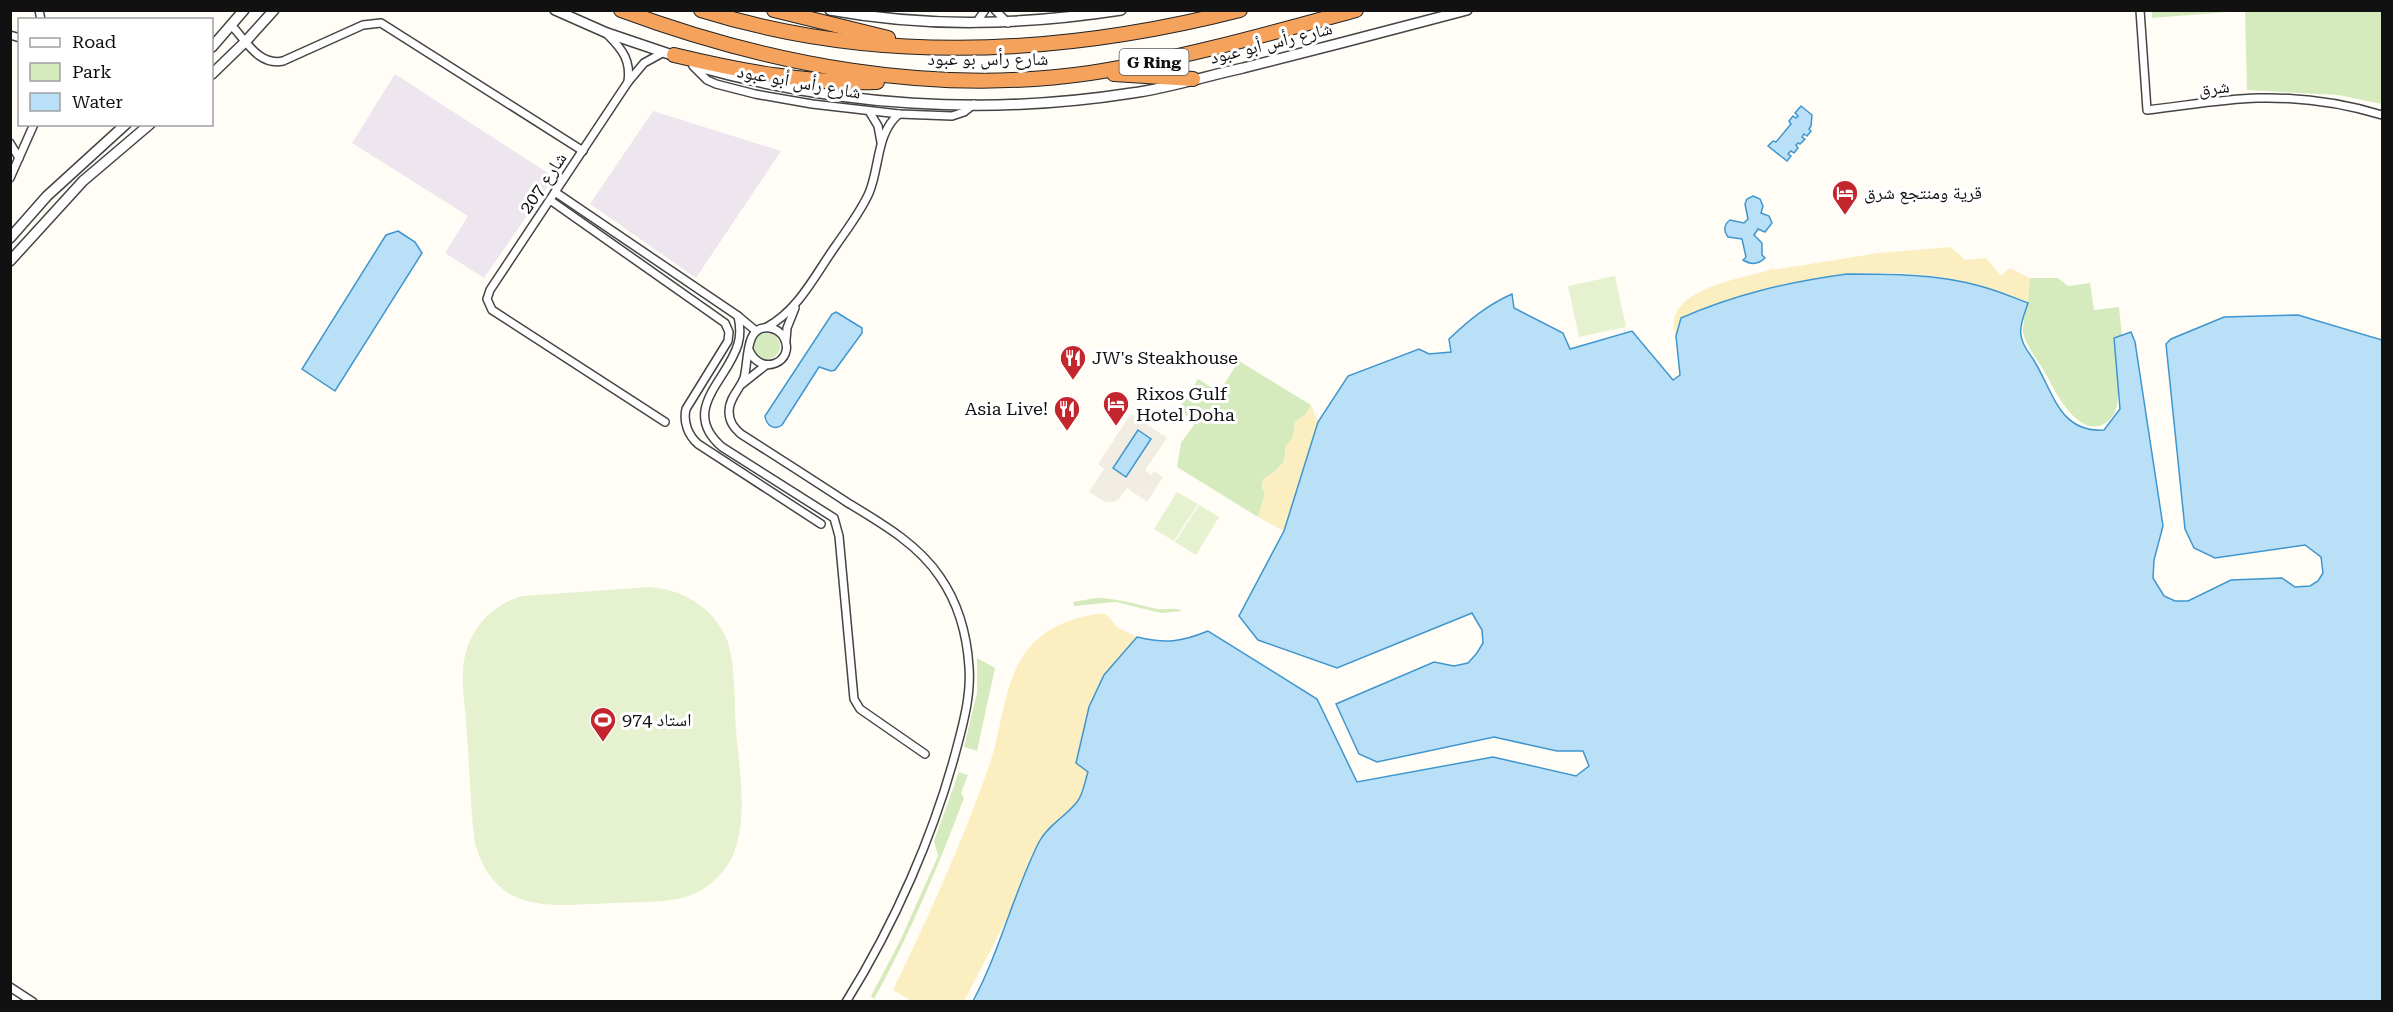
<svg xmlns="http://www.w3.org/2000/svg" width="2393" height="1012" font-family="'Roboto Serif','Noto Naskh Arabic',serif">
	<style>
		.industrial { fill: #eee6ef }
		.green { fill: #d5ebbd }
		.sand { fill: #fbeec1 }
		.pitch { fill: #e6f2cf }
		.plaza { fill: #f1ede2; fill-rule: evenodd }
		.water { fill: #b9e0f7; stroke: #3f96cf; stroke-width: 1.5 }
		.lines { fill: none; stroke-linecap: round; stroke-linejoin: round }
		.minor-casing { stroke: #444; stroke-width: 10 }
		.tertiary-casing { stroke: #444; stroke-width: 12 }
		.motorway-casing { stroke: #222; stroke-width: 16 }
		.minor { stroke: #fff; stroke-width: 7 }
		.tertiary { stroke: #fff; stroke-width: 9 }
		.motorway { stroke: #f5a25d; stroke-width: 14 }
		.labels { text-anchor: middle; stroke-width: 6; stroke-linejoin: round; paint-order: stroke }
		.shield { fill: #fff; stroke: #585858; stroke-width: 1.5 }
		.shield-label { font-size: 16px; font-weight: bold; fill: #111 }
		.street-label { font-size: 18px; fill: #111; stroke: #fff }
		.poi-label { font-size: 18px; fill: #111; stroke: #fff; text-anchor: start }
	</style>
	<rect width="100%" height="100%" fill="#fffdf5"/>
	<!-- industrial -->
	<g class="industrial">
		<polygon points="395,74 554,177 484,278 445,253 468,216 352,143"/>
		<polygon points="653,111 781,151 696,278 590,204"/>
	</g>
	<!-- green -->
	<g class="green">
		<polygon points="2152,10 2241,10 2241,11 2152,18"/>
		<polygon points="2245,11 2382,11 2382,104 2338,95 2247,90"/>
		<path d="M2030,278H2058L2068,286L2090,283L2094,310L2119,307L2122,337L2114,338C2115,357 2122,395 2115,412C2112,419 2105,425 2098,426C2073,431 2053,387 2043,369C2036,358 2026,346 2023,333C2022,327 2029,289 2030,278Z"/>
		<circle cx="767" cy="346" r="13"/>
		<polygon points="1239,361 1311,405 1307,413 1295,422 1293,438 1286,446 1284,462 1262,485 1265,494 1258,517 1177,467 1181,443 1196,422 1178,410 1198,379 1219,392"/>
		<path d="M1096,598C1118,598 1137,605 1158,609C1167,610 1175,607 1182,611L1161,613L1116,602L1074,606L1073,602Z"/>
		<polygon points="977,658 995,668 977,751 964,747 977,693"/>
		<path d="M959,772L968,775L961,793L964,798C938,867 910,934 874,999L871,996L900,941L938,856L934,841Z"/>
	</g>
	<!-- sand -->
	<g class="sand">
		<path d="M1951,247L1965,260L1986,258L2001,276L2010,268L2030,278L2028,303C2012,297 1997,290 1981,286C1882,258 1774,278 1681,318L1676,336C1660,291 1738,279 1767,271L1771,268L1774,270L1878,253Z"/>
		<polygon points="1311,405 1318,422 1284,531 1258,517 1265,494 1262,480 1279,468 1284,462 1286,446 1293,437 1295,422 1307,413"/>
		<path d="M1097,614H1106L1117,627L1137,637L1104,675L1089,772L1079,801L1060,817L964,1001H912L893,990C929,916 963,841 990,763C1003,726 1003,679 1029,648C1046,627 1072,618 1097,614Z"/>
	</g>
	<!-- pitch -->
	<g class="pitch">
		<polygon points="1615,276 1626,327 1579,337 1568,286"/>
		<polygon points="1177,492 1198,504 1174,541 1154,529"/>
		<polygon points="1199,505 1219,517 1196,555 1175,542"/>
		<path d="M649,587C686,590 714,608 728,642C736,670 734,701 736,730C741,791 760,873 683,898C660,903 634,902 610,903C551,906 495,915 475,843C470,807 470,771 467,736C466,708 458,675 467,648C476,622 496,604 522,596Z"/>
	</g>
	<!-- plaza -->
	<path class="plaza" d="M1131,414L1167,438L1145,470L1151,475L1154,471L1163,477L1147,502L1127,488L1119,499L1113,502H1105L1089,492L1104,469L1098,464ZM1138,430L1151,439L1125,476L1113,468Z"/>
	<!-- water -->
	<g class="water">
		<polygon points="1801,106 1812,115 1811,126 1809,129 1811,131 1807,136 1804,134 1802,137 1805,139 1800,144 1798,143 1796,145 1798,148 1794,153 1791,151 1788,154 1791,156 1787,161 1768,146 1773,141 1776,142 1791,124 1789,121 1793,116 1796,118 1798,116 1795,113"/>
		<path d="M1753,196L1760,199L1763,206L1761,213L1769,216L1772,223L1765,232L1758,229L1754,235L1762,243V255L1765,258C1759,264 1751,265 1743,260L1746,257L1742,239L1728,237C1723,231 1724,224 1730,220L1744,223L1748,219L1745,204L1747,199Z"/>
		<polygon points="398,231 415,242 422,253 335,391 302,369 386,235"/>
		<path d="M1847,274C1891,274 1937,274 1980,286C1996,290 2012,297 2028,303C2025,313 2019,325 2021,335C2022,347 2031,354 2036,364C2054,395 2061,433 2104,430L2120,409L2114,338L2131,332L2135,342L2163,526L2154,560L2153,578L2164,596L2175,601H2188L2231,580L2282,578L2295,587L2310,586L2318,581L2323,573L2321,557L2305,545L2215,558L2194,548L2185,529L2166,344L2171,339L2224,317L2298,315L2382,340V1001H973C1000,951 1013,894 1039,842C1048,825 1065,817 1077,802C1083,795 1085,781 1088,772L1076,763L1089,707L1104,675L1137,637C1166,644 1181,642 1208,631L1317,699L1357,782L1493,757L1576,776L1589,766L1583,751H1557L1494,737L1377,762L1359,754L1336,704L1434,662L1454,666L1468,663L1477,653L1483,643L1482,630L1472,613L1337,668L1258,640L1239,616L1284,531L1318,422L1348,376L1419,349L1429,354L1451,352L1449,339C1468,321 1487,305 1512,294L1514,308L1563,333L1570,349L1632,331L1673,380L1680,375L1676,336L1681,318C1736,294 1788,282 1847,274Z"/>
		<path d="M836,312L862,328V333L835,370L831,371L819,367L782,425C774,431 766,425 765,416L832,314Z"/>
		<polygon points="1138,430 1151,439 1126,477 1113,468"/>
	</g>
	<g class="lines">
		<!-- minor casing -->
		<g class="minor-casing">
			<g id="minor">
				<polyline points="39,10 41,20"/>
				<polyline points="995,10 1008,23"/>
				<path d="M2140,10L2147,110C2184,106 2221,99 2258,98C2300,97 2342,103 2382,115"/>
				<polyline points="976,23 985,10"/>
				<path d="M232,26C247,42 259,66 283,61L363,25L381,23L583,151"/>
				<polyline points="10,35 20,38"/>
				<path d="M608,35C623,50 631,61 628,82"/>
				<polyline points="664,52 644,63 628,82 490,290 487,299 492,310 665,422"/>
				<polyline points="693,66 707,80 716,84 755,94 812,104 899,114 952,116 964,112 974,104"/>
				<polyline points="869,111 878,126 881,142"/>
				<polyline points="10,143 19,158"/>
				<polyline points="10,178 34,124"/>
				<polyline points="555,192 738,316 756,331"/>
				<path d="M550,200L725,323L729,332L728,341L686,409C683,422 688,435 698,444L821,524"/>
				<path d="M738,316C740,325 741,334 738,344C728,380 679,410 722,447L834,518L839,536L854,699L860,709L925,754"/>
				<path d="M767,327C799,310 816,273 837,244C848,228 861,211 869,193C880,167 876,133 899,114"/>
				<polyline points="786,340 787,328 795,308"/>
				<path d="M749,350C761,378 796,361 784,338C781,332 776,329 770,328C744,324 749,361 744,378C740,389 729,398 729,411C729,421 733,427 741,434C777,457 813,480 848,503C881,523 918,544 940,577C958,603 967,635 969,667C971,694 964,721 957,747C934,835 894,925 846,1002"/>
				<polyline points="742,384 766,365"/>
				<polyline points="10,987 33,1002"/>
			</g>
		</g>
		<!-- tertiary casing -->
		<g class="tertiary-casing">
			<g id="tertiary">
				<polyline points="555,10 607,33 678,57"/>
				<path d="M830,10C928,28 1023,25 1121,10"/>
				<polyline points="212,47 244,10"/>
				<path d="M695,66C837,106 986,116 1132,93C1169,88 1206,76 1243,68C1318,49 1392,30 1467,10"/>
				<polyline points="212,74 246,41 274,10"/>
				<polyline points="10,238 47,196 126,124"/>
				<polyline points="10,261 83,181 150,124"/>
			</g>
		</g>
		<!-- motorway casing -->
		<g class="motorway-casing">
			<g id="motorway">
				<path d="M621,10C769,65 932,96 1090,73C1180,59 1268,34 1356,10"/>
				<path d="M701,10C877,65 1063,55 1240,10"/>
				<polyline points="774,10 888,38"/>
				<path d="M674,55C740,71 809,84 877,82"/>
				<polyline points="1114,74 1193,79"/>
			</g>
		</g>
		<!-- minor -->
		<use href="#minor" class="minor"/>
		<!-- tertiary -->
		<use href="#tertiary" class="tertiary"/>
		<!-- motorway -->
		<use href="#motorway" class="motorway"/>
	</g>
	<!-- icons -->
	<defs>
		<g id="hotel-pin" transform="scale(1.35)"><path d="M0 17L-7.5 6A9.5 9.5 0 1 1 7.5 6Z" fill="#c4262e" stroke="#fff"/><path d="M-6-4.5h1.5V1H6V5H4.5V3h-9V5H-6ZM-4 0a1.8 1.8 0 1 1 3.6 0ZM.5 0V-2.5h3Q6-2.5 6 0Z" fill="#fff"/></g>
		<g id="restaurant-pin" transform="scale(1.35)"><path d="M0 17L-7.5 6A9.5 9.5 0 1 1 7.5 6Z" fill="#c4262e" stroke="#fff"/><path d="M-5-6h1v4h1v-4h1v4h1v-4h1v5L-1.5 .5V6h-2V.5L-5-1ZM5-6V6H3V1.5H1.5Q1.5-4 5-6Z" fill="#fff"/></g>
		<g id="stadium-pin" transform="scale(1.35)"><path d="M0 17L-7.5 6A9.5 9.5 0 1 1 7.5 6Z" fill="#c4262e" stroke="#fff"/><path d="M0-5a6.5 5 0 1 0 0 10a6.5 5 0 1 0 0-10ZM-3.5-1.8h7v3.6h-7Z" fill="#fff"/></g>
	</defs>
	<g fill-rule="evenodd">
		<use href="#hotel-pin" x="1845" y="193"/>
		<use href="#restaurant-pin" x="1073" y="358"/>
		<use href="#hotel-pin" x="1116" y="404"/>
		<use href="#restaurant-pin" x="1067" y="409"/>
		<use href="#stadium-pin" x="603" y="720"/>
	</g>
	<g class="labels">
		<!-- shield labels -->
		<rect class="shield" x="1119.5" y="49" width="69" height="26" rx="4.5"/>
		<g class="shield-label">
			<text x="1154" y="68">G Ring</text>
		</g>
		<!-- street labels -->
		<g class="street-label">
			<text transform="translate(1271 43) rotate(-14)" y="6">شارع رأس أبو عبود</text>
			<text x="988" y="65">شارع رأس بو عبود</text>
			<text transform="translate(799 82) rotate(10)" y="6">شارع رأس أبو عبود</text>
			<text transform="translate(2214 88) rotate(-6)" y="6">شرق</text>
			<text transform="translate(543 183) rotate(-56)" y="6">شارع 207</text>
		</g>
		<!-- poi labels -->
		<g class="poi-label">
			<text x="1864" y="199">قرية ومنتجع شرق</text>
			<text x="1092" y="364">JW's Steakhouse</text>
			<text x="1136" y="400">Rixos Gulf<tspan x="1136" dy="21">Hotel Doha</tspan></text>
			<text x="1048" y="415" text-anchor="end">Asia Live!</text>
			<text x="622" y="726">استاد 974</text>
		</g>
	</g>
	<!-- border -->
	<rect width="2393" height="1012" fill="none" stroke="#111111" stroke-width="24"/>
	<!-- legend -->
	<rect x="18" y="18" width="195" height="108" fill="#ffffff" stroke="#a0a0a0" stroke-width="1.5"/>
	<rect x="30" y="38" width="30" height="9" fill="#ffffff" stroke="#a0a0a0" stroke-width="1.5"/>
	<text x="72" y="48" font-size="18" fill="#111111">Road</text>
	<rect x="30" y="63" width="30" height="18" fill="#d5ebbd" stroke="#a0a0a0" stroke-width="1.5"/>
	<text x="72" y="78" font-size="18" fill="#111111">Park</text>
	<rect x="30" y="93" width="30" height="18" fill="#b9e0f7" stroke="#a0a0a0" stroke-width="1.5"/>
	<text x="72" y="108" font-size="18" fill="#111111">Water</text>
</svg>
